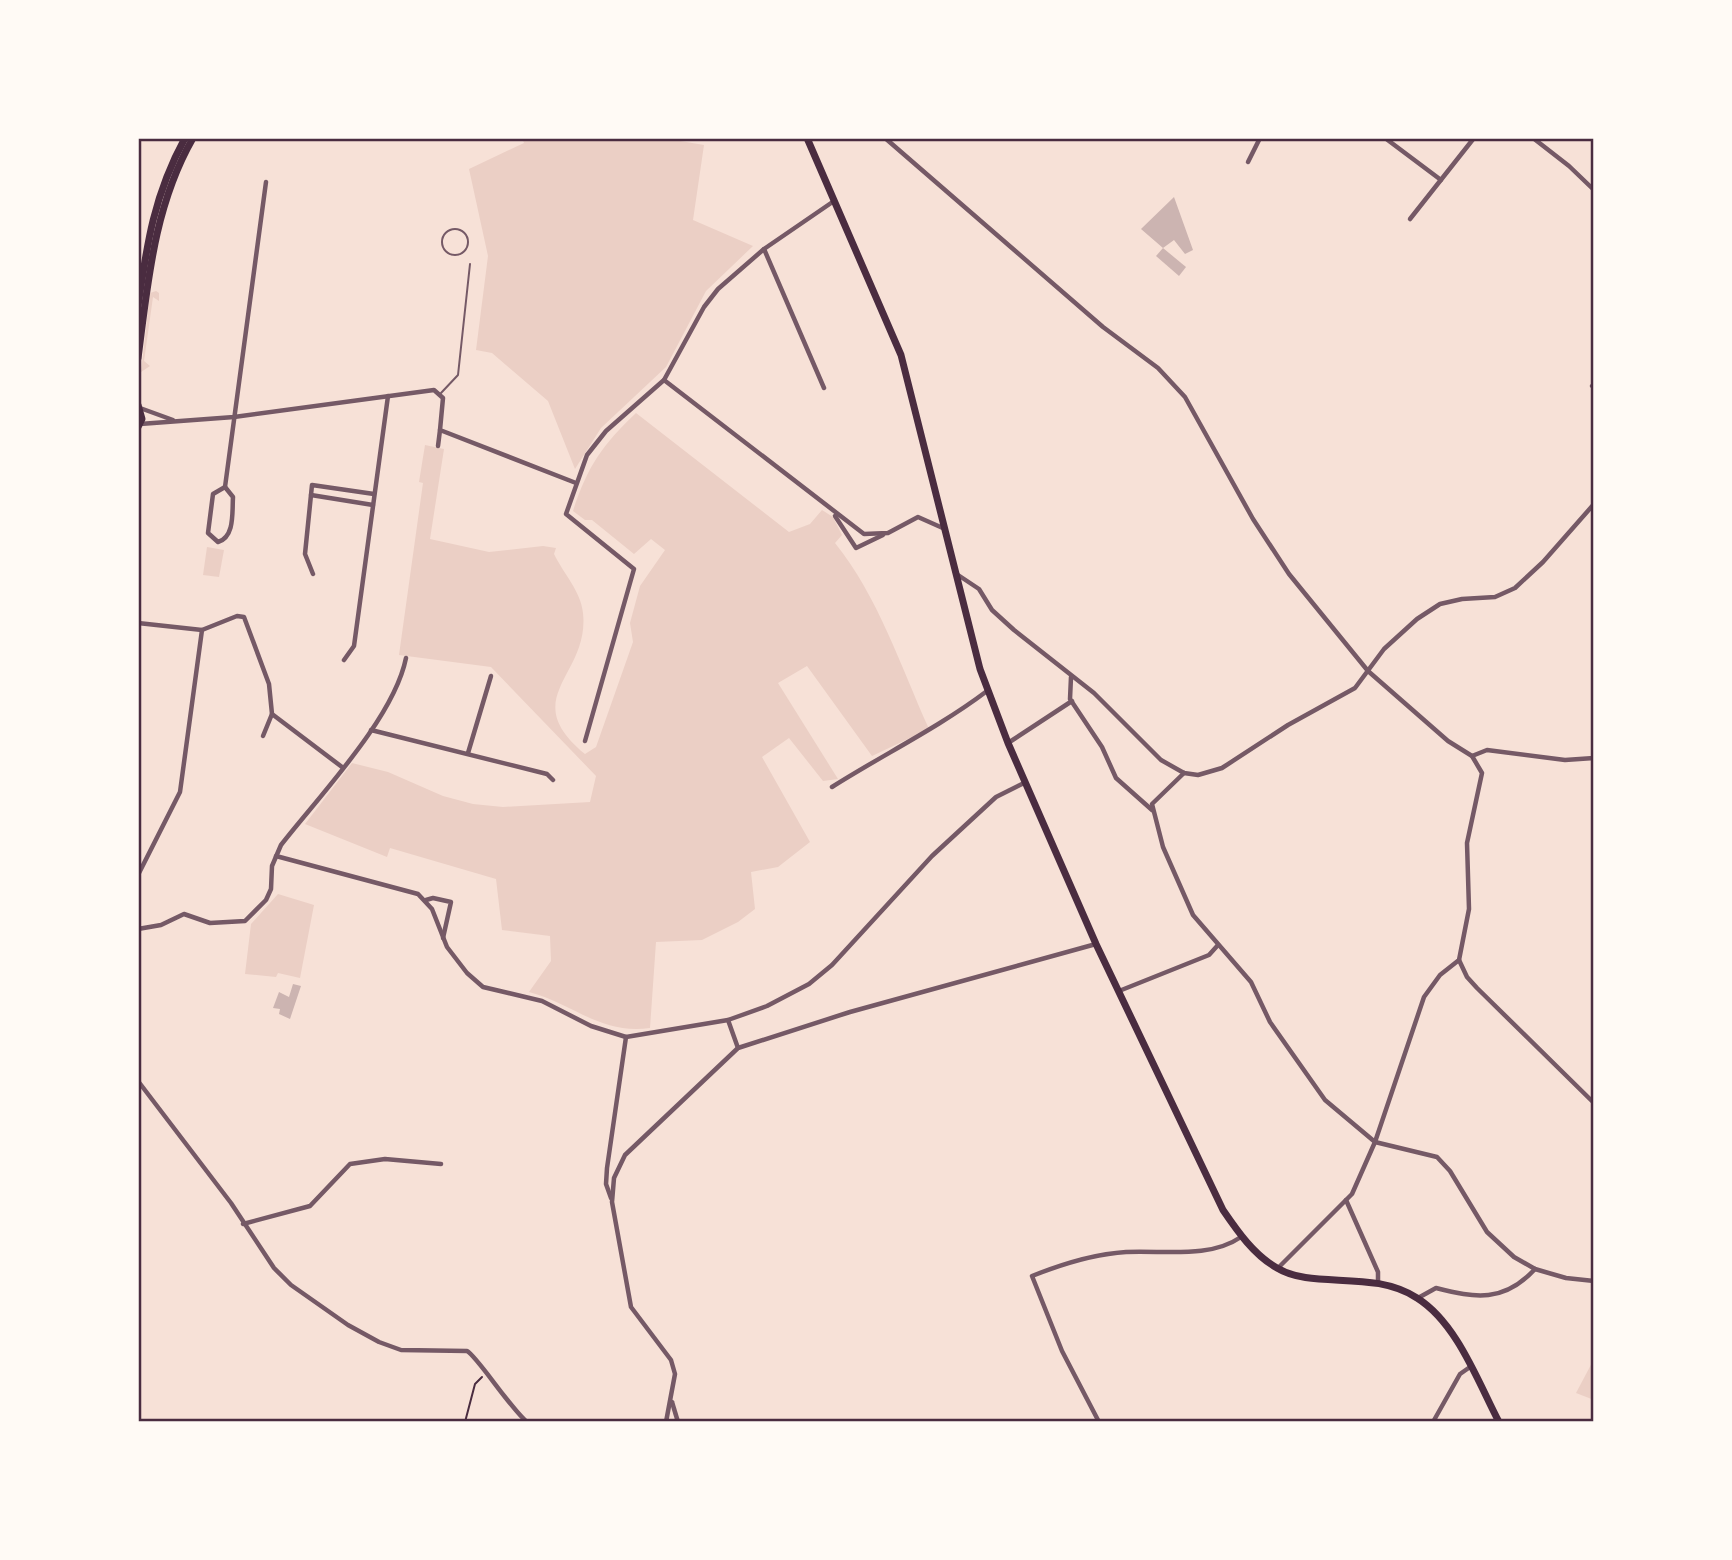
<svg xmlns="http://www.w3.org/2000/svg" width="1732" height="1560" font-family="'Playfair Display',serif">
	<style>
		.green { fill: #ebcfc5 }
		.building { fill: #ccb4b1 }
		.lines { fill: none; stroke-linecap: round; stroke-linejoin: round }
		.path { stroke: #4a2c40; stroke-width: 2 }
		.service { stroke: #755966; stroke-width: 2 }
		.minor { stroke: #755966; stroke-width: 4.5 }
		.primary { stroke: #4a2c40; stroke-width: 7 }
		.neatline { fill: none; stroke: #4a2c40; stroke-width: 2.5 }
	</style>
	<rect width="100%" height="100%" fill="#f7e1d7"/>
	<!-- green -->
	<g class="green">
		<polygon points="522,138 663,138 704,145 693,220 753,246 706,291 666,367 601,428 575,469 548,401 492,353 476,350 488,256 469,169 524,143"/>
		<polygon points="156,291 159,293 159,301 153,297 144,361 150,366 141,372 150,293"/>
		<path d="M636,413L789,532L810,524L822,510L833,517L842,535L835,543C878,596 901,667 929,729L872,756L807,666L778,683L838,779L823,781L789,738L762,757L810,842L778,867L751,872L755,909L738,922L702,940L656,942L650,1028C601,1035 572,1003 529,992L551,961L550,936L502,930L496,879L390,848L387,857L305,824L352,763L388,772L443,796L473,804L503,807L590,802L596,776L491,667L399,655L423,483L419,482L425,445L444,449L430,539L489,552L543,546L556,548L554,554C563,573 581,591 583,613C590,676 516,697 585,754L596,747L633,642L630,623L640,586L665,550L651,539L634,554L592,520H585L573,511C587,467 603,444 636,413Z"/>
		<polygon points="207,547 224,550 219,577 203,575"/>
		<polygon points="278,894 314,905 300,978 278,973 276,977 245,974 251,924"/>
		<polygon points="1594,1359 1594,1400 1576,1393"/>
	</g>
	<!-- building -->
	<g class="building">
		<polygon points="1174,197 1193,250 1185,254 1174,240 1163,248 1141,229"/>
		<polygon points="1163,248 1186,267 1179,276 1156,256"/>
		<polygon points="293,984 301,986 290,1019 279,1014 280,1009 273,1008 279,992 289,997"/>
	</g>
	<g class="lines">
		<!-- path -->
		<polyline class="path" points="465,1422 475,1384 482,1377"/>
		<!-- service -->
		<g class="service">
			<circle cx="455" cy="242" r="13"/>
			<polyline points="441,393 458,375 470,264"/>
		</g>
		<!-- minor -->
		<g class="minor">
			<polyline points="885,138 1103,327 1158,368 1185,397 1253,519 1289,574 1368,671 1448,741 1472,756 1482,773 1467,843 1469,909 1459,960 1440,975 1424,997 1375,1142 1352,1194 1278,1268"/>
			<polyline points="1385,138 1441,180"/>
			<polyline points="1533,138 1569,166 1594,190"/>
			<polyline points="1248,162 1260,138"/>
			<polyline points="1410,219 1474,138"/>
			<polyline points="764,249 824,388"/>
			<polyline points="664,380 864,534 888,533 918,517 945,529"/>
			<polyline points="1592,386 1594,384"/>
			<polyline points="140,408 173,420"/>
			<polyline points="140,424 234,417 434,390 443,398 440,430 576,483"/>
			<polyline points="438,446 440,430"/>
			<polyline points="225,487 266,182"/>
			<path d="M225,487L233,497C232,512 235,537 218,542L208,533L213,494Z"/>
			<polyline points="311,495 373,505"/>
			<polyline points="835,516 856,548 883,535"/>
			<polyline points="313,574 305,554 312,485 374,494"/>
			<polyline points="958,575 979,589 992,610 1014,630 1094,693 1161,760 1184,773 1198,775 1222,768 1288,725 1355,688 1384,649 1417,619 1440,604 1462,599 1495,597 1515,588 1543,562 1594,504"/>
			<polyline points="138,623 202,630 237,616 244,617 269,684 272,714 342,767"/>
			<polyline points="344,660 354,646 388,396"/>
			<polyline points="1071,677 1070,699 1102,747 1116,778 1152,810"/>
			<polyline points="371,730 547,774 553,780"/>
			<polyline points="263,736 272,714"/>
			<polyline points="585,741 634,569 566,514 587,455 606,431 664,380 704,307 718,289 764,249 834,201"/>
			<polyline points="1008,743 1072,701"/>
			<polyline points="468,753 491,676"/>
			<polyline points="1472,756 1487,750 1565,760 1594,758"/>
			<polyline points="1184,773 1152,804 1163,847 1193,915 1251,982 1270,1022 1325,1100 1375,1142 1437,1157 1450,1171 1487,1232 1514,1257 1535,1269 1566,1278 1594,1281"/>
			<path d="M832,787C884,754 938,728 987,691"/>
			<polyline points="276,856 418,894 432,909 447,947 467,973 483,987 542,1001 591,1026 626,1037 728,1020 767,1006 809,984 832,965 932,856 996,797 1024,783"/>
			<polyline points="138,875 180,792 202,630"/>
			<polyline points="426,900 433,898 451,902 443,938"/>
			<path d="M138,929L161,925L184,914L210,923L245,921L266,900L271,889L272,866L281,845C320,795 394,718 406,658"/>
			<polyline points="1459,960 1467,977 1477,988 1594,1103"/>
			<polyline points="1119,991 1209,955 1218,945"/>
			<polyline points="728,1020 738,1048"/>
			<path d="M138,1081L231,1203L274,1268L291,1285L348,1325L379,1342L401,1350L467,1351C477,1356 510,1408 527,1422"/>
			<polyline points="611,1198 606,1184 607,1168 626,1037"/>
			<polyline points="1346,1200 1378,1272 1378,1282"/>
			<polyline points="243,1224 310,1206 350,1164 385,1159 441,1164"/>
			<path d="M1418,1298L1436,1288C1475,1298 1504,1303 1535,1269"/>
			<polyline points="672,1402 678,1422"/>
			<polyline points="666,1422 675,1374 671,1360 631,1307 612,1202 614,1178 625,1155 738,1048 850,1012 1096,944"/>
			<path d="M1099,1422L1062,1351L1032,1276C1062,1264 1094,1254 1126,1252C1164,1250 1209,1259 1241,1237"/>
			<polyline points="1433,1422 1460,1374 1470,1367"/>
		</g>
		<!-- primary -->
		<g class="primary">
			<path d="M807,138L901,355L980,669L1008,743L1096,944L1223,1210C1238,1232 1254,1255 1277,1268C1313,1290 1373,1269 1417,1298C1457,1323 1478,1382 1499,1422"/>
			<path d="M138,306C147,243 154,195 185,138"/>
			<path d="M138,358C148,282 154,206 193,138"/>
			<polyline points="138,405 142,419 138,427"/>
		</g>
	</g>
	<!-- border -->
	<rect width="1732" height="1560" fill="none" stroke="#fffaf5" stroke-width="280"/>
	<rect x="140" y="140" width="1452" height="1280" class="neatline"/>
</svg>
